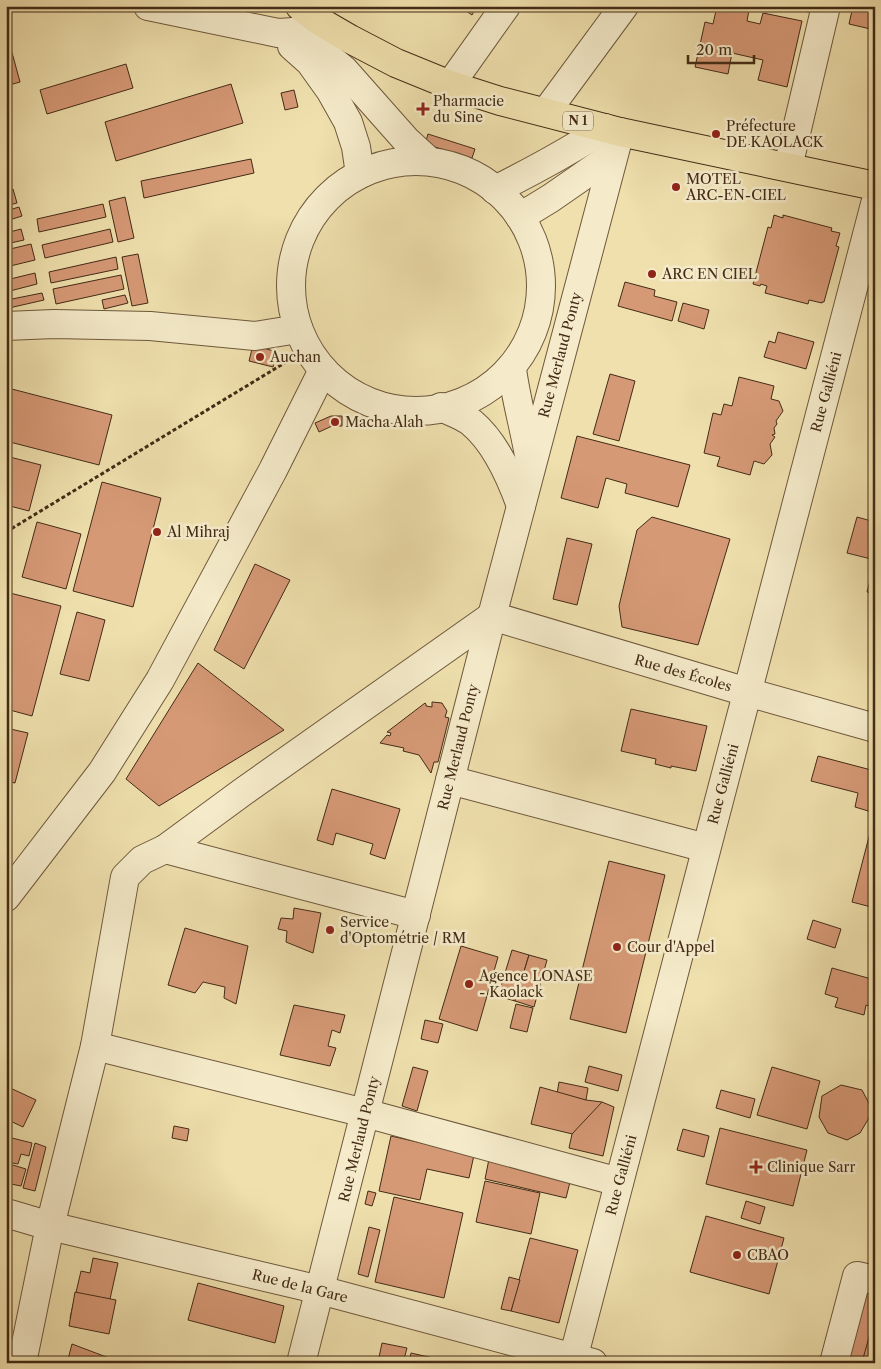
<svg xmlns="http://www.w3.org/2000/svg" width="881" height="1369" font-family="'Libre Caslon Text',serif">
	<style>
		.building { fill: #d69976; stroke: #432b16 }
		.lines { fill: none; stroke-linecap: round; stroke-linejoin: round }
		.minor-casing { stroke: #6e583c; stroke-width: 30 }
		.highway-casing { stroke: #432b16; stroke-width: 30 }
		.path { stroke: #432b16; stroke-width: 3; stroke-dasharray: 4 2.5; stroke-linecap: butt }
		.minor { stroke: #f5ebca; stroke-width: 28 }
		.highway { stroke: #efe0ad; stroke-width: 28 }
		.poi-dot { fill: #8f2418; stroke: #f5ebca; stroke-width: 2 }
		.labels { text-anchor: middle; stroke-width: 5; stroke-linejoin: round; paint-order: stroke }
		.shield { fill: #f5ebca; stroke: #78654c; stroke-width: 1 }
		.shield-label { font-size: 12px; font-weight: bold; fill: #432b16 }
		.poi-label { font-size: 14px; fill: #432b16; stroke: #f5ebca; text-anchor: start }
		.street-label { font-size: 14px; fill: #432b16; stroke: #f5ebca }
	</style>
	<rect width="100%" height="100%" fill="#efe0ad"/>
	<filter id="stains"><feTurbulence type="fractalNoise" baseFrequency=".004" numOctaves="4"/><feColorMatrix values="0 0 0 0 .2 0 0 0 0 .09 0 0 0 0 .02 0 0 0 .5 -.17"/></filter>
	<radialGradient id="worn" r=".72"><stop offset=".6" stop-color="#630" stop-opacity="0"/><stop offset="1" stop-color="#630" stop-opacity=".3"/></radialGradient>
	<!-- building -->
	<g class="building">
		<polygon points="459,6 477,6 472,15"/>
		<polygon points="717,6 732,6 749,10 747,21 760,24 763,13 802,21 787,87 758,80 763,60 732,53 728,74 695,67 705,22 713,24"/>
		<polygon points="783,6 822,6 820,15"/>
		<polygon points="853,6 875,6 875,30 849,24"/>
		<polygon points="6,34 7,34 20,82 6,86"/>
		<polygon points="126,64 133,88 47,114 40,90"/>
		<polygon points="231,84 243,123 116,161 105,122"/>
		<polygon points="294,90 298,107 285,110 281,93"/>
		<polygon points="428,134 475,149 472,158 425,144"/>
		<polygon points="251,159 254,173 144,198 141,181"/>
		<polygon points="13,189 17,203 6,206 6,191"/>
		<polygon points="125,197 134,238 118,242 109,201"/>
		<polygon points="103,204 106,217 39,232 37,219"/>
		<polygon points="19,207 22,216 6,221 6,211"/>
		<polygon points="774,215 783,218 783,215 832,228 831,231 840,233 836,246 839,247 824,302 822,302 822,303 809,300 808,304 765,293 767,286 761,284 760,286 753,284 768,227 771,228"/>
		<polygon points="21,229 24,240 6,244 6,233"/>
		<polygon points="110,229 113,242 45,258 42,245"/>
		<polygon points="31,244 35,260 6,267 6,250"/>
		<polygon points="138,254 148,303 132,306 122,257"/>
		<polygon points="116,257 118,269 51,283 49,272"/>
		<polygon points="35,273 37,284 6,292 6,280"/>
		<polygon points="121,275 124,289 56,304 53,289"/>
		<polygon points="625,282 655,290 654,296 677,302 672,321 618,306"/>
		<polygon points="42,293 44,300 9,308 7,300"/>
		<polygon points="125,295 128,303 104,309 102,300"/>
		<polygon points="683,303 709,310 704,329 678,321"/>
		<polygon points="778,332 814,342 806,369 764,357 769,341 775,343"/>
		<polygon points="253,345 277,352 273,367 249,361"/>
		<polygon points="610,374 635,381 619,441 593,434"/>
		<polygon points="739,377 774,386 771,399 779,401 783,411 776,421 777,424 774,428 775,434 772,435 775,437 770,444 772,455 764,464 754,461 750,475 717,466 720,457 704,453 713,413 721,415 724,404 732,406"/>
		<polygon points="8,388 112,415 99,465 6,441 6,394"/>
		<polygon points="331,416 342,416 342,426 332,426 319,432 315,423"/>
		<polygon points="577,436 690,465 678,507 625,493 627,484 606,478 598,508 561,498"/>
		<polygon points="6,456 41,465 29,511 6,505"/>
		<polygon points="102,482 161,498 133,607 73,591"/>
		<polygon points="652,517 730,539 698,645 622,627 619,606 637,530"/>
		<polygon points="857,517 875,522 875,560 847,553"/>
		<polygon points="37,522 81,534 66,589 22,577"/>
		<polygon points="567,538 592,544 577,605 553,599"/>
		<polygon points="875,562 875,594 867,592"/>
		<polygon points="255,564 290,580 244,669 214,650"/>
		<polygon points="6,592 61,606 32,716 6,709"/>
		<polygon points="77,612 105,620 89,681 60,674"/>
		<polygon points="198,663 284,730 159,806 126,779"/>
		<polygon points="432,702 442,703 447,711 445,717 449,718 438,762 434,762 431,773 419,755 403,751 404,748 380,743 387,735 390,736 391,733 387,732 425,703 426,704 426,706 432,707"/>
		<polygon points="631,709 707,726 696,771 671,766 671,768 655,764 656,759 621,751"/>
		<polygon points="6,728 28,733 15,783 6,781"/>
		<polygon points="818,756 875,771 875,813 855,807 858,793 811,781"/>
		<polygon points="332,789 400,809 385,859 370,854 373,844 336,833 333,845 317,840"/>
		<polygon points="871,829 875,830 875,908 852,902"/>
		<polygon points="609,861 665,875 626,1033 570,1019"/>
		<polygon points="294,908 321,913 313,953 286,942 287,931 278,929 281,918 293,919"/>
		<polygon points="813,920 841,929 835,948 807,939"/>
		<polygon points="185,928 248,946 236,1004 224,998 225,987 203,982 195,993 168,985"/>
		<polygon points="461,946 498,957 477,1031 439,1019"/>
		<polygon points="512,950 529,955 515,1001 498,996"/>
		<polygon points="529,955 547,960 534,1007 515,1001"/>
		<polygon points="832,968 875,980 875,1008 866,1005 864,1015 835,1007 838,998 825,994"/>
		<polygon points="516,1004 533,1008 527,1032 510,1028"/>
		<polygon points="294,1005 345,1015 340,1033 332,1030 328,1046 336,1048 330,1066 280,1055"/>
		<polygon points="425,1020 443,1024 438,1043 421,1039"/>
		<polygon points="589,1066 622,1075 618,1091 585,1082"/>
		<polygon points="413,1067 428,1071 417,1111 402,1106"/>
		<polygon points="772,1067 820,1081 807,1129 757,1115"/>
		<polygon points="559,1082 588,1088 586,1100 557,1094"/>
		<polygon points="841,1085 862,1090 873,1111 860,1133 847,1140 828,1133 819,1117 822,1096"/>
		<polygon points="6,1086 36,1100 23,1127 6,1119"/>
		<polygon points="540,1087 586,1100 602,1102 593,1139 531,1124"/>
		<polygon points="721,1090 755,1099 750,1118 716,1108"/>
		<polygon points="602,1102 614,1107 603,1156 569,1148 572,1134"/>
		<polygon points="174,1126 189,1129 187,1141 172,1138"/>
		<polygon points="720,1128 807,1150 793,1206 706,1184"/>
		<polygon points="683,1129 709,1136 704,1157 677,1150"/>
		<polygon points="391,1136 474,1155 469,1178 427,1169 420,1200 379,1191"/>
		<polygon points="12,1138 32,1143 29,1156 21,1154 18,1164 7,1162"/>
		<polygon points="35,1143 46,1147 35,1191 23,1188"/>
		<polygon points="489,1159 571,1178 566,1198 485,1179"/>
		<polygon points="6,1163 26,1169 21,1186 6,1183"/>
		<polygon points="485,1181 540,1193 531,1234 476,1222"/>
		<polygon points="368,1191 376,1193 372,1206 365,1204"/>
		<polygon points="394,1197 463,1213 444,1298 375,1282"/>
		<polygon points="746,1201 765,1207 760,1224 741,1218"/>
		<polygon points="706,1216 784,1238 769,1294 690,1272"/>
		<polygon points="369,1227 380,1230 368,1277 358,1274"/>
		<polygon points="530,1238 578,1250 559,1323 511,1311"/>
		<polygon points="93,1258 118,1263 104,1326 70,1318 81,1271 90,1273"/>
		<polygon points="869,1264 875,1266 875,1363 843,1363"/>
		<polygon points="509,1277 520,1280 511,1311 501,1309"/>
		<polygon points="198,1283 284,1306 275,1343 188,1320"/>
		<polygon points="75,1292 116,1300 109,1334 69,1326"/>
		<polygon points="875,1316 875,1363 865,1363 862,1362"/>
		<polygon points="382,1343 407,1348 403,1363 378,1362"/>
		<polygon points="72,1344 109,1358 108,1363 67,1363"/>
		<polygon points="411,1353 455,1363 409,1363"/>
	</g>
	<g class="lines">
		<!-- minor casing -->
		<g class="minor-casing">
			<g id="minor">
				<polyline points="148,6 278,33 294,32 311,25"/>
				<polyline points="294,32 320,50 344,70 406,140 429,161"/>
				<polyline points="292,46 310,62 330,90 348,122 356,147 360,174"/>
				<polyline points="450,85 506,6"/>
				<polyline points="546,112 624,6"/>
				<circle cx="416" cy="286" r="125"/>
				<polyline points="788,167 826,6"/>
				<path d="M495,190C533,171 570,151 605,128"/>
				<polyline points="520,217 551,198 613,155"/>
				<polyline points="6,326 54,324 150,326 255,336 298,329"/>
				<path d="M512,369C516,400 525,430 530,461"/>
				<path d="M441,407C451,412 464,416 472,423C496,443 511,478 521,506"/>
				<polyline points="492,616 747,692 875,728"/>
				<polyline points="450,780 706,848"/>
				<polyline points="165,849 416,915"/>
				<polyline points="6,897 102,772 160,680 273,470 323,370"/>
				<polyline points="95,1046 365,1113 619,1182"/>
				<polyline points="6,1213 50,1226 320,1290 593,1363"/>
				<polyline points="22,1363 50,1226 95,1046 125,877 142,860 165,849 244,791 492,616"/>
				<polyline points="301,1363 492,616 620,132"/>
				<polyline points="572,1363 875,204"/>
				<polyline points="834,1363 857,1276 875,1280"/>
			</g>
		</g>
		<!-- highway casing -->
		<g class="highway-casing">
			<polyline id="highway" points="300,6 319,21 350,39 396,63 450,85 500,101 620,132 875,186"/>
		</g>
		<!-- path -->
		<polyline class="path" points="6,532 296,356"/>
		<!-- minor -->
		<use href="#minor" class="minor"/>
		<!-- highway -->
		<use href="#highway" class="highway"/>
	</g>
	<!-- markers -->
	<g class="poi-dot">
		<path d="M420.5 101.5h5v5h5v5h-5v5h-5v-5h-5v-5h5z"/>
		<circle cx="716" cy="134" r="5"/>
		<circle cx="676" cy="187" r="5"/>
		<circle cx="652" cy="274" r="5"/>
		<circle cx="260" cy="357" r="5"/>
		<circle cx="335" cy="422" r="5"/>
		<circle cx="157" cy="532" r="5"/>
		<circle cx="330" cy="930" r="5"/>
		<circle cx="617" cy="947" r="5"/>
		<circle cx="469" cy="984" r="5"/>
		<path d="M753.5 1159.5h5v5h5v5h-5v5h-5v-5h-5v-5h5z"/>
		<circle cx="737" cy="1255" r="5"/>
	</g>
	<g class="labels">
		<!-- shield labels -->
		<rect class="shield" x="563" y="111.5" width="30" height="19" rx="4"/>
		<g class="shield-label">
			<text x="578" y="125">N 1</text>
		</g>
		<!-- poi labels -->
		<g class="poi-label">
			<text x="433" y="106">Pharmacie<tspan x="433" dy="16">du Sine</tspan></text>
			<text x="726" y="131">Préfecture<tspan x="726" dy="16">DE KAOLACK</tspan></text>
			<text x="686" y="184">MOTEL<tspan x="686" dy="16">ARC-EN-CIEL</tspan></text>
			<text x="662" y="279">ARC EN CIEL</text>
			<text x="270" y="362">Auchan</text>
			<text x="345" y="427">Macha Alah</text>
			<text x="167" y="537">Al Mihraj</text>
			<text x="340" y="927">Service<tspan x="340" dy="16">d'Optométrie / RM</tspan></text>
			<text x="627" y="952">Cour d'Appel</text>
			<text x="479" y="981">Agence LONASE<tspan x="479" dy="16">- Kaolack</tspan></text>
			<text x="767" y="1172">Clinique Sarr</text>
			<text x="747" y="1260">CBAO</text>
		</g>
		<!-- street labels -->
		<g class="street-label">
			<text transform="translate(560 355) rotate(-75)" y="5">Rue Merlaud Ponty</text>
			<text transform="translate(826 392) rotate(-75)" y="5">Rue Galliéni</text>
			<text transform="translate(683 673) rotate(16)" y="5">Rue des Écoles</text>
			<text transform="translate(458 747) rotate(-76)" y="5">Rue Merlaud Ponty</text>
			<text transform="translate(723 784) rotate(-75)" y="5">Rue Galliéni</text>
			<text transform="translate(359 1139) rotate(-76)" y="5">Rue Merlaud Ponty</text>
			<text transform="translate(621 1175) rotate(-75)" y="5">Rue Galliéni</text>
			<text transform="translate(300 1286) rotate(14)" y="5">Rue de la Gare</text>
		</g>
	</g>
	<!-- margin -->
	<rect width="881" height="1369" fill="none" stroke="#efe0ad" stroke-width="25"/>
	<rect x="8" y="8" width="866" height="1354" fill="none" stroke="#432b16" stroke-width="2.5"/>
	<rect x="12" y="12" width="856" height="1344" fill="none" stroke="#432b16"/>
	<!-- scale -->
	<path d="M688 55v8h66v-8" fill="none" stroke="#432b16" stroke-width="2.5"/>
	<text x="696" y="55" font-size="15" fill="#432b16" stroke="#f5ebca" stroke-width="4" paint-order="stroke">20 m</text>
	<rect width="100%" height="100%" filter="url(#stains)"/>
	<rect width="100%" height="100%" fill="url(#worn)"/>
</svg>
